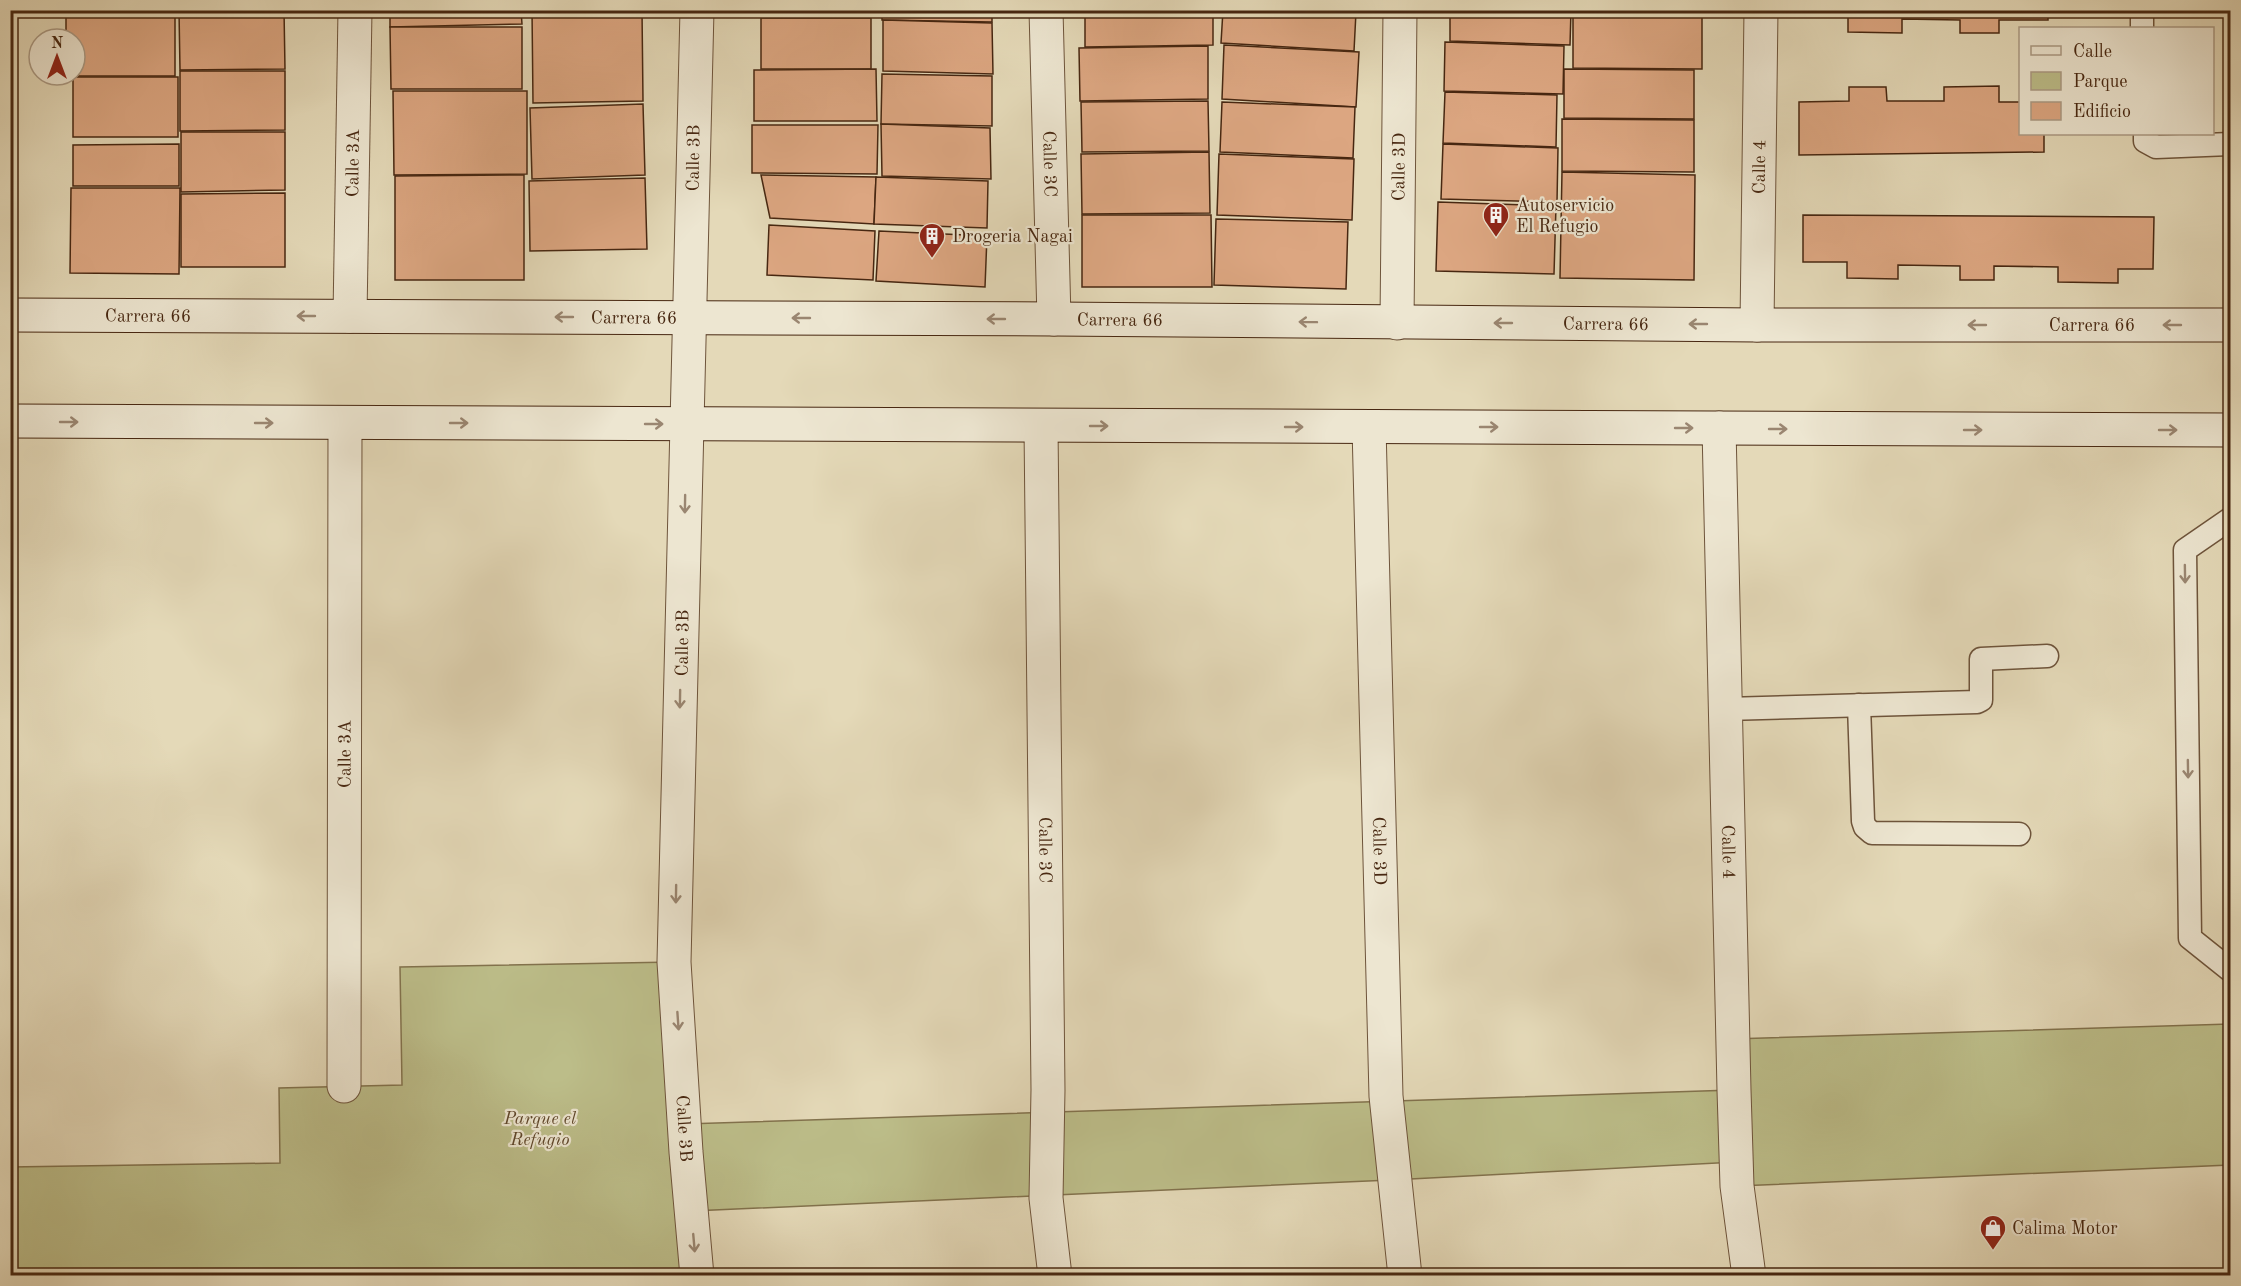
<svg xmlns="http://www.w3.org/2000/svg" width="2241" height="1286" font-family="'Old Standard TT',serif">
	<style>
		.park { fill: #bcbd89; stroke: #82724d; stroke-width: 1.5 }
		.building { fill: #dca681; stroke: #472711; stroke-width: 1.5 }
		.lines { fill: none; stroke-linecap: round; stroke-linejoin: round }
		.service-casing { stroke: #6e543b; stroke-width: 25 }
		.minor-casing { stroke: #6e543b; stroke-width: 35 }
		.secondary-casing { stroke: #472711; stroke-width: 35 }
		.service { stroke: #ede6d1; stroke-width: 22 }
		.minor { stroke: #ede6d1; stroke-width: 33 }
		.secondary { stroke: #ede6d1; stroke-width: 33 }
		.oneway { stroke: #9a8671 }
		.labels { text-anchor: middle; stroke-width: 4.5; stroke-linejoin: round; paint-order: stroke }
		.street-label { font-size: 18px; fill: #472711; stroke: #ede6d1 }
		.poi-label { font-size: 18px; fill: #472711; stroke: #ede6d1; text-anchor: start }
		.park-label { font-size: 18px; font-style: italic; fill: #5e4529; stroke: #ede6d1 }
	</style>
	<rect width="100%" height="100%" fill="#e4d9b8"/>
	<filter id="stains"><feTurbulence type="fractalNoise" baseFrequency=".00333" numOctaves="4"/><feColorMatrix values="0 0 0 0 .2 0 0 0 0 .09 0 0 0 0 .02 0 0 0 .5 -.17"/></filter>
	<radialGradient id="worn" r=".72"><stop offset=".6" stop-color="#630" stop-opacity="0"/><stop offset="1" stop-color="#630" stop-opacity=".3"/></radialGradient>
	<!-- park -->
	<polygon class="park" points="674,962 685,1124 1733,1090 1732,1039 2230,1024 2230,1165 1737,1186 1736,1162 1391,1180 692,1211 697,1275 11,1275 10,1167 280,1163 279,1088 402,1085 400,967"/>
	<!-- building -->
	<g class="building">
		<polygon points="66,10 175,10 175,76 66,76 75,75 75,39 66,39"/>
		<polygon points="179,10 284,10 285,69 180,70"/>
		<polygon points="390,10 521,10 522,24 390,27"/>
		<polygon points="532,10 642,10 643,101 533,103"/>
		<polygon points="762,10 871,10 871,16 761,15"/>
		<polygon points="882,10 992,10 992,22 882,20"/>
		<polygon points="1085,10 1213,10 1213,45 1085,47"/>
		<polygon points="1223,10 1356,12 1354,51 1221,43"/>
		<polygon points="1450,10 1571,10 1570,45 1450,41"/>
		<polygon points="1803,10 2048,10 2048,20 1999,20 1999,33 1960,33 1960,20 1902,19 1902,33 1848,32 1848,16 1803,15"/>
		<polygon points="1573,11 1702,12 1702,69 1573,68"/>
		<rect x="761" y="18" width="110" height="51"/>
		<polygon points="883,20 992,23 993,74 883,71"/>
		<polygon points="390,27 522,27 522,89 391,89"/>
		<polygon points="1445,42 1564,46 1563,94 1444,91"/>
		<polygon points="1224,45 1359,52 1356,107 1222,99"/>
		<polygon points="1208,46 1208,99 1080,101 1079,48"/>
		<polygon points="876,69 877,121 754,121 754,70"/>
		<polygon points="1564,69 1694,70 1694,119 1564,118"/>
		<polygon points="180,71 285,71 285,130 180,131"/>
		<polygon points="882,74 992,76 992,126 881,124"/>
		<rect x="73" y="77" width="105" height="60"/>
		<polygon points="1999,86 1999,102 2020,102 2020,134 2044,134 2044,152 1799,155 1799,102 1849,101 1849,87 1886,87 1887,101 1944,101 1944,87"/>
		<polygon points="393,91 527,91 527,174 394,175"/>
		<polygon points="1445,92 1557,95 1556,147 1443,143"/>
		<polygon points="1208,101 1209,151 1082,152 1081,102"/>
		<polygon points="1222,102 1355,107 1353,158 1220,152"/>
		<polygon points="643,104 645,175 532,179 530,108"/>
		<polygon points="1562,119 1694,120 1694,172 1562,171"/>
		<polygon points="881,124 990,128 991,179 882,176"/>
		<polygon points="752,125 878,125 877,174 752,173"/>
		<polygon points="181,132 285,132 285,190 181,192"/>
		<polygon points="179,144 179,186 73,186 73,145"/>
		<polygon points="1443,144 1558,148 1557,202 1441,199"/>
		<polygon points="1209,152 1210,213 1082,214 1081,154"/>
		<polygon points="1219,154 1354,159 1352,220 1217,215"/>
		<polygon points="1562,172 1695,175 1694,280 1560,278"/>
		<polygon points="524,175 524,280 395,280 395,176"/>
		<polygon points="761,175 876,177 874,224 770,218"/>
		<polygon points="876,177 988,181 987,228 874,224"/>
		<polygon points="645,178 647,249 530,251 529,181"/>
		<polygon points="71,188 180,188 179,274 70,273"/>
		<polygon points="285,193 285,267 181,267 181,194"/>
		<polygon points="1438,202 1556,206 1554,274 1436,271"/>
		<polygon points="1082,215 1211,215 1212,287 1082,287"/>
		<polygon points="1803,215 2154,217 2153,269 2118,269 2118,283 2058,282 2058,267 1994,266 1994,280 1960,280 1960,266 1898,265 1898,279 1847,278 1847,262 1803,262"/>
		<polygon points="1216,219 1348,222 1346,289 1214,285"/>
		<polygon points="769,225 875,231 873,280 767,275"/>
		<polygon points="879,231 987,236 985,287 876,281"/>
	</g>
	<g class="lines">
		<!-- service casing -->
		<g class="service-casing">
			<g id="service">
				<polyline points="2142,10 2142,28"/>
				<polyline points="2145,134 2145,141 2156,147 2230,144"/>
				<polyline points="2230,519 2185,550 2190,938 2230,970"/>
				<polyline points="1859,705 1863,821 1865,827 1872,833 2019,834"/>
				<polyline points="1726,709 1977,702 1981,700 1981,659 2047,656"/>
			</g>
		</g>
		<!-- minor casing -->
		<g class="minor-casing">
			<g id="minor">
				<path id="s1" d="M697,10L674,962L686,1152L697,1276"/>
				<path id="s2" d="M1046,10L1054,319"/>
				<path id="s3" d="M350,316L355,10"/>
				<path id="s4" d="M1397,323L1400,10"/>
				<path id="s5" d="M1757,325L1761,10"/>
				<path id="s6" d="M1041,426L1048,1090L1046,1198L1055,1276"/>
				<path id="s7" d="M1369,427L1386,1096L1405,1276"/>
				<path id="s8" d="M1719,428L1734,1090L1737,1186L1749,1276"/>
				<path id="s9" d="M344,1086L345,423"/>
			</g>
		</g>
		<!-- secondary casing -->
		<g class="secondary-casing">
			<g id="secondary">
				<path id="s10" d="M10,315L1054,319L1757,325H2230"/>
				<polyline points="10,421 2230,430"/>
			</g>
		</g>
		<!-- service -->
		<use href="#service" class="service"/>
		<!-- minor -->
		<use href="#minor" class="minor"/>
		<!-- secondary -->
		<use href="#secondary" class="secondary"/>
	</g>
	<!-- one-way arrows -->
	<defs><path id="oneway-shaft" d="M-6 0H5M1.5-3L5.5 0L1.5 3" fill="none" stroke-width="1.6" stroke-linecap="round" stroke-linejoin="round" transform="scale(1.5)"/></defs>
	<g class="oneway">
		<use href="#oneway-shaft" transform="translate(306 316) rotate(-180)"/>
		<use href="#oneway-shaft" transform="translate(564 317) rotate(-180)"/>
		<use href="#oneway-shaft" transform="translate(801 318) rotate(-180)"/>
		<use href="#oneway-shaft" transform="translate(996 319) rotate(-180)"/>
		<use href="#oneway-shaft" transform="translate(1308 322) rotate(-179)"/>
		<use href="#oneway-shaft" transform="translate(1503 323) rotate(-180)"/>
		<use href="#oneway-shaft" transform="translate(1698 324) rotate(-180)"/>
		<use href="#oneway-shaft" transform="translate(1977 325) rotate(180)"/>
		<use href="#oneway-shaft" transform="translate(2172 325) rotate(180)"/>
		<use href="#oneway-shaft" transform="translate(69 422)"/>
		<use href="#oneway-shaft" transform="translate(264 423)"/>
		<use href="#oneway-shaft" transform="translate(459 423)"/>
		<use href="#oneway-shaft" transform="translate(654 424)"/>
		<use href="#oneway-shaft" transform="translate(1099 426)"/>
		<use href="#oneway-shaft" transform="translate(1294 427)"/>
		<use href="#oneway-shaft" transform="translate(1489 427)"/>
		<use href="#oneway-shaft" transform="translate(1684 428)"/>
		<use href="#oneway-shaft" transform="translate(1778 429)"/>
		<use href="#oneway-shaft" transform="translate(1973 430)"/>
		<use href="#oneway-shaft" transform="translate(2168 430)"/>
		<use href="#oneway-shaft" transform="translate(685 504) rotate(91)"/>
		<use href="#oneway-shaft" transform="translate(2185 574) rotate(89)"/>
		<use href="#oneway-shaft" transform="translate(680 699) rotate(91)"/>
		<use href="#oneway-shaft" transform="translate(2188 769) rotate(89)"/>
		<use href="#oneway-shaft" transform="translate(676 894) rotate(91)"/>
		<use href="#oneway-shaft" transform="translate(678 1021) rotate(86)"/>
		<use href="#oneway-shaft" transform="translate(694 1243) rotate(85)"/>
	</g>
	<!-- icons -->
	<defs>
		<g id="building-pin" transform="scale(1.35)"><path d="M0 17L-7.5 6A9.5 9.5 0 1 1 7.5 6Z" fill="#8f2418" stroke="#ede6d1"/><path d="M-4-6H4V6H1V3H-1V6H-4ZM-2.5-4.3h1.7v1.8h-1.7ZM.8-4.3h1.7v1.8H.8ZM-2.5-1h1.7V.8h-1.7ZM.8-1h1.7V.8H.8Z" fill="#fff"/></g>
		<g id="shop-pin" transform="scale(1.35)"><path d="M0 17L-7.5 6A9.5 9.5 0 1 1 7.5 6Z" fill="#8f2418" stroke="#ede6d1"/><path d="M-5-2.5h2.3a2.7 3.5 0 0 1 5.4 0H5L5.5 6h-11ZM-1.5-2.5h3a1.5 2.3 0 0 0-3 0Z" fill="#fff"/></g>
	</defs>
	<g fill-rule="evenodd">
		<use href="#building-pin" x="1496" y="215"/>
		<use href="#building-pin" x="932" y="236"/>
		<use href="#shop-pin" x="1993" y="1228"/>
	</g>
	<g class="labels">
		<!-- street labels -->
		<g class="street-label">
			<text transform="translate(693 158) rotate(-89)" y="6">Calle 3B</text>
			<text dy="6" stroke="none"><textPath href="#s3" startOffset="153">Calle 3A</textPath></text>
			<text dy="6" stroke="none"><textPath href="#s2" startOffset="154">Calle 3C</textPath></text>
			<text dy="6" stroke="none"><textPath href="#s4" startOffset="156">Calle 3D</textPath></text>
			<text dy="6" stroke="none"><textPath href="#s5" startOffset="158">Calle 4</textPath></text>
			<text dy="6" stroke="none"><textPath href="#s10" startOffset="138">Carrera 66</textPath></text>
			<text dy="6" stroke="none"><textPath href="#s10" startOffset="624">Carrera 66</textPath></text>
			<text dy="6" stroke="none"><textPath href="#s10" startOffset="1110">Carrera 66</textPath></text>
			<text dy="6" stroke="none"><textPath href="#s10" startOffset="1596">Carrera 66</textPath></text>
			<text dy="6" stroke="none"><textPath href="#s10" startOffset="2082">Carrera 66</textPath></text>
			<text transform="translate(682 643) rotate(-89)" y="6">Calle 3B</text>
			<text dy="6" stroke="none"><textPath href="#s9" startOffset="332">Calle 3A</textPath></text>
			<text dy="6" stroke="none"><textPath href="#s6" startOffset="424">Calle 3C</textPath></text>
			<text dy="6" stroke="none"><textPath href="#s7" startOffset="424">Calle 3D</textPath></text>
			<text dy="6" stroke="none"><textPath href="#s8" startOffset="424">Calle 4</textPath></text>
			<text dy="6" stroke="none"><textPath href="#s1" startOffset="1119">Calle 3B</textPath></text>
		</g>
		<!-- poi labels -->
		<g class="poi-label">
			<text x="1516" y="211">Autoservicio<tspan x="1516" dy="21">El Refugio</tspan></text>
			<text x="952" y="242">Drogeria Nagai</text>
			<text x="2012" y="1234">Calima Motor</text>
		</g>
		<!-- park labels -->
		<g class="park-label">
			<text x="540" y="1124">Parque el<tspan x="540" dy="21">Refugio</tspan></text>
		</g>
	</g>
	<!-- margin -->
	<rect width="2241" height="1286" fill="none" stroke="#e4d9b8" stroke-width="36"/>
	<rect x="12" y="12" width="2217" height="1262" fill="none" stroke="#472711" stroke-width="3"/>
	<rect x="18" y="18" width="2205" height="1250" fill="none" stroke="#472711" stroke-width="1.5"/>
	<!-- legend -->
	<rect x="2019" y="27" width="195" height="108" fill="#ede6d1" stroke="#ab9a84" stroke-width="1.5"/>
	<rect x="2031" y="46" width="30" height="9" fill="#ede6d1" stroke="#ab9a84" stroke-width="1.5"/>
	<text x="2073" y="57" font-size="18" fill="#472711">Calle</text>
	<rect x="2031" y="72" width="30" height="18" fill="#bcbd89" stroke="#ab9a84" stroke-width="1.5"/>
	<text x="2073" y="87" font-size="18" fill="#472711">Parque</text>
	<rect x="2031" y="102" width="30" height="18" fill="#dca681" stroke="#ab9a84" stroke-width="1.5"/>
	<text x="2073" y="117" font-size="18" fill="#472711">Edificio</text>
	<!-- north arrow -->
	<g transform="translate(57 57)"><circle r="28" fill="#ede6d1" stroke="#ab9a84" stroke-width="1.5"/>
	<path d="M0-4.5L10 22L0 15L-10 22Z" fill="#8f2418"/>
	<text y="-9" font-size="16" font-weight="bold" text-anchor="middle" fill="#472711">N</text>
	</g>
	<rect width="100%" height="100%" filter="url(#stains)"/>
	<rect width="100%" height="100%" fill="url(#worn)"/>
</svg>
